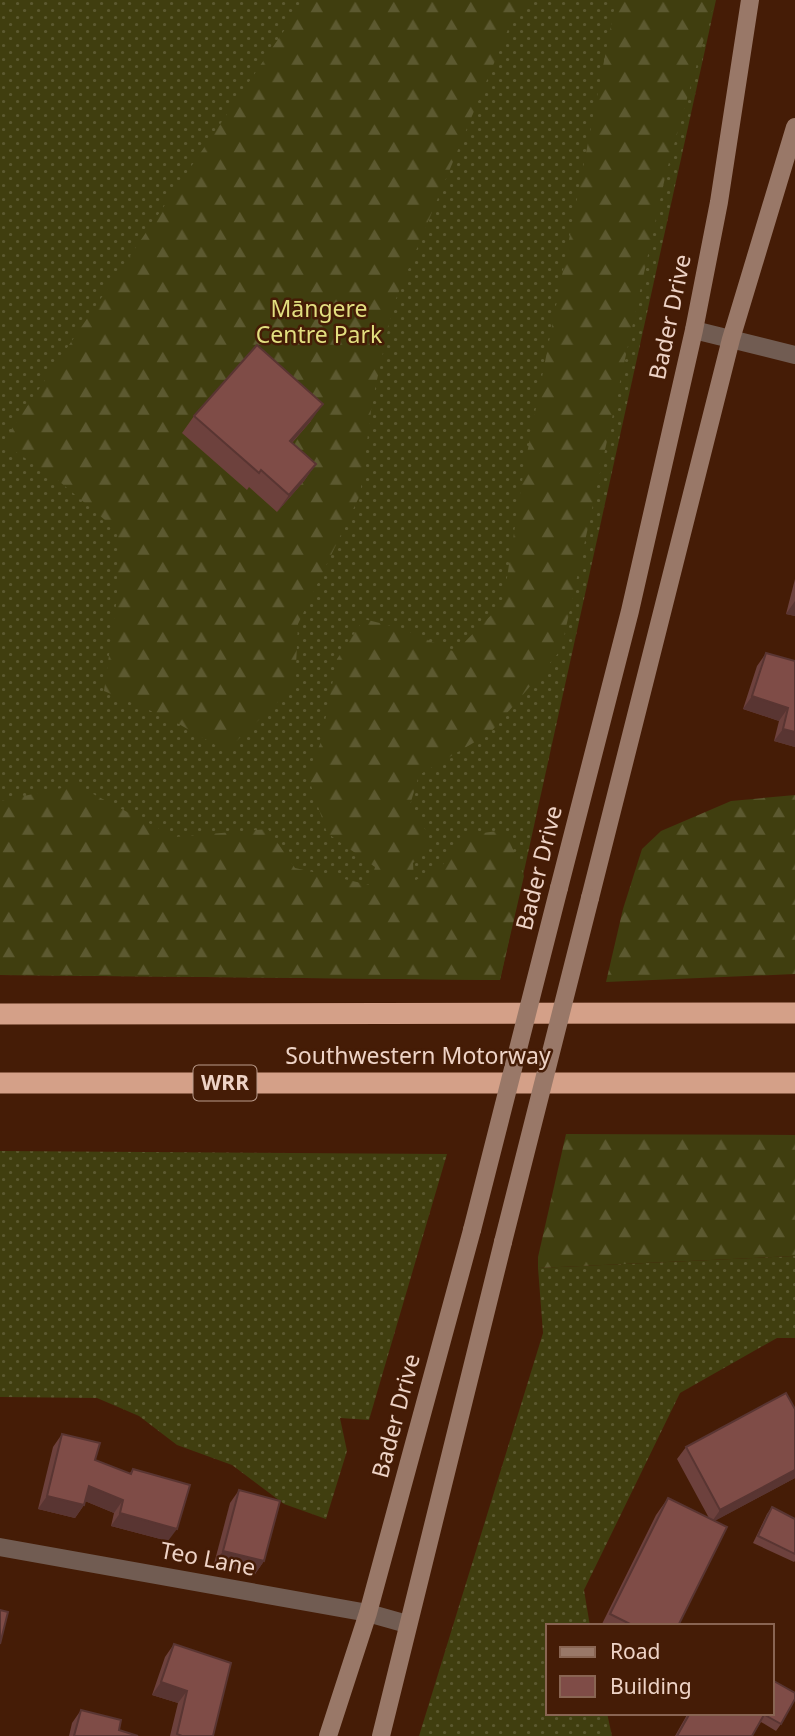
<svg xmlns="http://www.w3.org/2000/svg" width="795" height="1736" font-family="'Noto Sans',sans-serif">
	<style>
		.grass { fill: url(#grass-dots) }
		.forest { fill: url(#forest-firs) }
		.lines { fill: none; stroke-linecap: round; stroke-linejoin: round }
		.minor { stroke: #715c52; stroke-width: 18 }
		.secondary { stroke: #997868; stroke-width: 18 }
		.motorway { stroke: #d4a088; stroke-width: 21 }
		.secondary-bridge { stroke: #997868; stroke-width: 18 }
		.wall { fill: #6d413d }
		.shaded-wall { fill: #593532 }
		.building { fill: #7f4c47; stroke: #593532; stroke-width: 2 }
		.labels { text-anchor: middle; stroke-width: 5; stroke-linejoin: round; paint-order: stroke }
		.shield { fill: #451c06; stroke: #bb9c8c; stroke-width: 2 }
		.shield-label { font-size: 21px; font-weight: bold; fill: #eed3c6 }
		.park-label { font-size: 23px; fill: #e2de7f; stroke: #451c06 }
		.street-label { font-size: 23px; fill: #eed3c6; stroke: #451c06 }
	</style>
	<defs>
		<pattern id="grass-dots" width="8" height="8" patternUnits="userSpaceOnUse" patternTransform="scale(1.75)"><rect width="8" height="8" fill="#403e0f"/><path d="M2 2h.1M6 6h.1" fill="none" stroke="#5c5930" stroke-width="1.8" stroke-linecap="round"/></pattern>
		<pattern id="forest-firs" width="22" height="20" patternUnits="userSpaceOnUse" patternTransform="scale(1.75)"><rect width="22" height="20" fill="#403e0f"/><path d="M5 1l3.5 6h-7zM16 11l3.5 6h-7z" fill="#5c5930"/></pattern>
	</defs>
	<rect width="100%" height="100%" fill="#451c06"/>
	<!-- grass -->
	<g class="grass">
		<polygon points="0,0 716,0 500,980 0,975"/>
		<polygon points="0,1151 447,1154 369,1420 340,1418 347,1451 326,1519 284,1504 232,1465 177,1445 139,1416 97,1398 0,1397"/>
		<polygon points="795,1256 795,1338 777,1338 680,1393 584,1590 590,1626 548,1626 548,1713 607,1713 612,1736 419,1736 543,1333 538,1268"/>
	</g>
	<!-- forest -->
	<g class="forest">
		<polygon points="305,0 533,0 509,27 393,306 372,403 360,495 298,624 295,686 226,751 170,719 104,691 117,598 118,531 54,477 2,443"/>
		<polygon points="616,0 715,0 666,173 561,650 490,733 419,775 409,808 428,833 426,850 413,863 414,881 440,868 468,835 505,830 524,876 500,980 0,975 0,801 76,785 175,837 268,829 295,868 370,885 375,867 327,833 307,774 321,742 337,659 364,619 403,629 455,652 503,603 524,469"/>
		<polygon points="795,795 795,974 606,982 623,909 642,849 661,831 731,801"/>
		<polygon points="566,1134 795,1135 795,1256 538,1268 538,1257"/>
	</g>
	<g class="lines">
		<!-- minor -->
		<g class="minor">
			<polyline points="694,330 795,355"/>
			<polyline points="0,1547 368,1613 407,1624"/>
		</g>
		<!-- secondary -->
		<g class="secondary">
			<polyline points="559,888 630,611 694,330 719,202 750,0"/>
			<polyline points="590,898 731,339 795,127"/>
			<polyline points="328,1736 368,1613 472,1230"/>
			<polyline points="381,1736 503,1242"/>
		</g>
		<!-- motorway -->
		<g class="motorway">
			<polyline points="0,1014 795,1013"/>
			<polyline points="0,1083 795,1083"/>
		</g>
		<!-- secondary-bridge -->
		<g class="secondary-bridge">
			<polyline points="472,1230 559,888"/>
			<polyline points="503,1242 590,898"/>
		</g>
	</g>
	<!-- wall -->
	<g class="wall">
		<polygon points="194,416 311,421 292,443 316,464 304,481 277,512 249,487 247,490 182,433"/>
		<polygon points="795,579 795,616 786,614"/>
		<polygon points="766,653 795,661 795,747 774,741 779,721 743,709 757,666"/>
		<polygon points="795,1409 795,1478 714,1521 678,1626 601,1626 656,1515 668,1498 709,1518 677,1459 686,1447"/>
		<polygon points="62,1434 95,1460 129,1474 133,1469 168,1541 111,1526 114,1513 85,1501 84,1505 75,1518 38,1509 53,1447"/>
		<polygon points="239,1490 264,1561 255,1574 214,1564 230,1503"/>
		<polygon points="772,1507 795,1519 795,1561 794,1562 753,1543 767,1514"/>
		<polygon points="174,1644 213,1736 170,1736 178,1703 152,1695 165,1657"/>
		<polygon points="81,1710 119,1730 138,1736 69,1736 72,1723"/>
		<polygon points="688,1713 772,1713 781,1724 776,1731 761,1722 752,1736 675,1736"/>
	</g>
	<!-- shaded-wall -->
	<g class="shaded-wall">
		<polygon points="323,404 311,421 278,458 290,441"/>
		<polygon points="316,464 304,481 277,512 289,495"/>
		<polygon points="795,601 795,616 786,614"/>
		<polygon points="752,696 788,708 779,721 743,709"/>
		<polygon points="783,729 795,732 795,747 774,741"/>
		<polygon points="795,1470 795,1478 711,1523 720,1510"/>
		<polygon points="89,1486 123,1500 114,1513 80,1499"/>
		<polygon points="47,1496 84,1505 75,1518 38,1509"/>
		<polygon points="120,1513 177,1529 168,1541 111,1526"/>
		<polygon points="223,1551 264,1561 255,1574 214,1564"/>
		<polygon points="161,1682 187,1691 178,1703 152,1695"/>
	</g>
	<!-- building -->
	<g class="building">
		<polygon points="257,345 323,404 290,441 316,464 289,495 261,470 259,473 194,416"/>
		<polygon points="766,653 795,661 795,732 783,729 788,708 752,696"/>
		<polygon points="786,1393 795,1409 795,1470 720,1510 686,1447"/>
		<polygon points="62,1434 100,1443 95,1460 131,1474 133,1469 190,1485 177,1529 120,1513 123,1500 89,1486 84,1505 47,1496"/>
		<polygon points="239,1490 280,1501 264,1561 223,1551"/>
		<polygon points="668,1498 727,1527 678,1626 634,1626 610,1614"/>
		<polygon points="772,1507 795,1519 795,1554 758,1536"/>
		<polygon points="0,1610 8,1612 0,1644"/>
		<polygon points="174,1644 231,1663 213,1736 182,1736 177,1734 187,1691 161,1682"/>
		<polygon points="772,1680 795,1693 795,1699 781,1724 765,1715 765,1713 772,1713"/>
		<polygon points="81,1710 121,1720 119,1730 138,1736 74,1736"/>
		<polygon points="690,1713 765,1713 752,1736 677,1736"/>
	</g>
	<g class="labels">
		<!-- shield labels -->
		<rect class="shield" x="193.5" y="1065.5" width="63" height="35" rx="5"/>
		<g class="shield-label">
			<text x="225" y="1090">WRR</text>
		</g>
		<!-- park labels -->
		<g class="park-label">
			<text x="319" y="317">Māngere<tspan x="319" dy="26">Centre Park</tspan></text>
		</g>
		<!-- street labels -->
		<g class="street-label">
			<text transform="translate(670 317) rotate(-78)" y="8">Bader Drive</text>
			<text transform="translate(539 868) rotate(-76)" y="8">Bader Drive</text>
			<text x="418" y="1064">Southwestern Motorway</text>
			<text transform="translate(396 1416) rotate(-75)" y="8">Bader Drive</text>
			<text transform="translate(208 1559) rotate(11)" y="8">Teo Lane</text>
		</g>
	</g>
	<!-- legend -->
	<rect x="546" y="1624" width="228" height="91" fill="#451c06" stroke="#896553" stroke-width="2"/>
	<rect x="560" y="1647" width="35" height="10" fill="#997868" stroke="#896553" stroke-width="2"/>
	<text x="610" y="1659" font-size="21" fill="#eed3c6">Road</text>
	<rect x="560" y="1676" width="35" height="21" fill="#7f4c47" stroke="#896553" stroke-width="2"/>
	<text x="610" y="1694" font-size="21" fill="#eed3c6">Building</text>
</svg>
